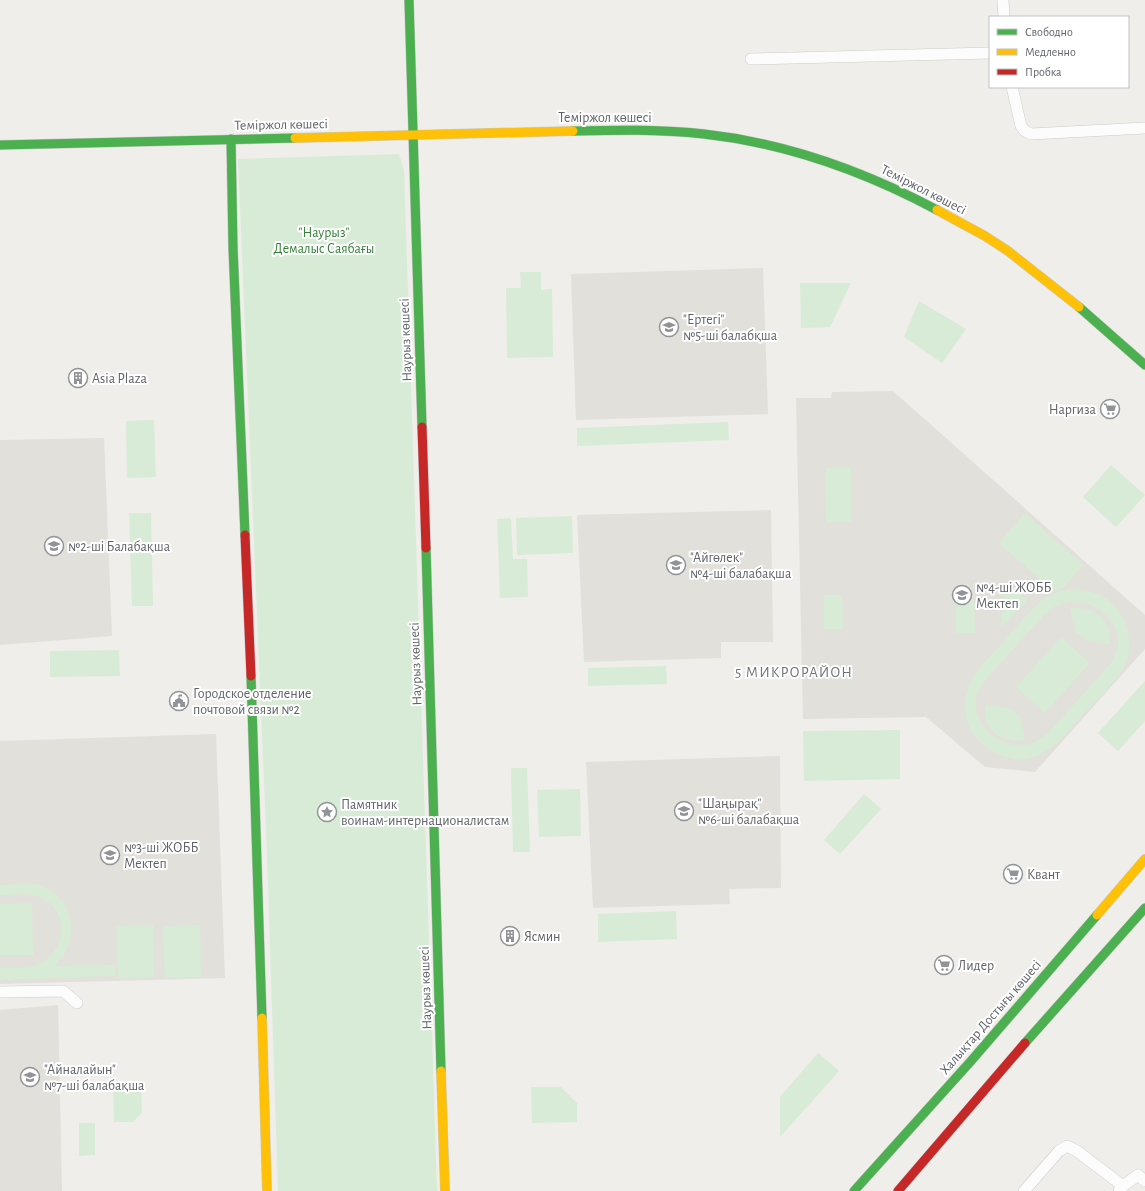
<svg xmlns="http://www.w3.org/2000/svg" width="1145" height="1191" font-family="'Alegreya Sans',sans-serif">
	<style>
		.education { fill: #e2e0da }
		.green { fill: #d8ebd6; fill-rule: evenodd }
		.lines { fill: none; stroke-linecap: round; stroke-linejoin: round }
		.street-casing { stroke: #cbcccc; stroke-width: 12 }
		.fast-casing { stroke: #cacacb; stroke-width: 10 }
		.slow-casing { stroke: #cacacb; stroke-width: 10 }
		.jam-casing { stroke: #cacacb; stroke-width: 10 }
		.street { stroke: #fdfcfc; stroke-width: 11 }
		.fast { stroke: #4caf50; stroke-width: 9 }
		.slow { stroke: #ffc107; stroke-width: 9 }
		.jam { stroke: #c62828; stroke-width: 9 }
		.labels { text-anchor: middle; stroke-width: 4; stroke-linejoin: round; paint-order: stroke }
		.street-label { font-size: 14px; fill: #5f6368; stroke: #fff }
		.park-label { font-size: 14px; fill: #348238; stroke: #fff }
		.poi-label { font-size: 14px; fill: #5f6368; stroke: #fff; text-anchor: start }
		.neighbourhood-label { font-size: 15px; letter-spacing: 1px; fill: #70757a; stroke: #fff }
	</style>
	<rect width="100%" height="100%" fill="#efeeea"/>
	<!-- education -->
	<g class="education">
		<polygon points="763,268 768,414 576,420 571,274"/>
		<polygon points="893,391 1145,615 1145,649 1035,772 985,767 926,717 803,719 796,398 831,398 832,392"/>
		<polygon points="104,438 112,636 0,645 0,440"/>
		<polygon points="771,510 773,642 721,642 721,658 584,662 577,515"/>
		<polygon points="216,734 225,978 0,984 0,741"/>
		<polygon points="780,756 781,888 729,889 730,904 593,908 586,762"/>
		<polygon points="58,1005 62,1191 0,1191 0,1010"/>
	</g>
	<!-- green -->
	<g class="green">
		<polygon points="399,154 404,170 437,1191 278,1191 267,853 238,159"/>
		<polygon points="520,272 541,272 541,290 552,289 553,357 507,358 506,288 521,288"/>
		<polygon points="800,283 851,283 830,327 801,328"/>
		<polygon points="919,301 966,329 942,363 904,337"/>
		<polygon points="154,420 156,477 127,478 126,421"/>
		<polygon points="728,422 729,440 577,446 577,428"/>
		<polygon points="1111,465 1145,495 1116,527 1083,497"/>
		<polygon points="825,468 851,468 851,522 826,522"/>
		<polygon points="129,513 151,513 153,606 132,606"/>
		<polygon points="1025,513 1083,565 1063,588 1053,591 999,543"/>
		<polygon points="572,516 573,553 517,555 516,518"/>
		<polygon points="511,518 513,559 527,559 528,597 500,598 497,519"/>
		<polygon points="1005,589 1017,593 1028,599 1000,629"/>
		<path d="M1067,589C1080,590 1091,590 1102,596C1124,608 1136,639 1126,662C1117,683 1094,703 1078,720C1069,730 1060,743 1048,750C1039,756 1024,761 1014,759C977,752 956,720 969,685C975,669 994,653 1005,640C1017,627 1034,603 1050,595C1055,593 1062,591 1067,589ZM1070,602C1075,602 1081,602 1086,603C1103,608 1121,626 1118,645C1117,652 1114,657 1111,663L1050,731C1043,737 1036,743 1026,745C999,748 974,727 976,699C977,691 983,684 988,677L1044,615L1056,606Z"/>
		<polygon points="824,595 842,595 843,629 824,629"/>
		<polygon points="956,599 974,599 975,633 956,633"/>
		<path d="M1070,608C1095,607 1112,617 1110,644L1086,640L1076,632Z"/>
		<polygon points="1061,637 1090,663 1045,713 1016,687"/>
		<polygon points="119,650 120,676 50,677 50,651"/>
		<polygon points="666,666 667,684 588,686 588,668"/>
		<polygon points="1145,681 1145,721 1118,751 1098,733"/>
		<path d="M985,704L1009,708L1020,717L1025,741C1000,741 983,731 985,704Z"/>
		<polygon points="900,730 900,779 804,781 803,731"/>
		<polygon points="511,768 527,768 530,852 513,852"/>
		<polygon points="580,789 581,836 539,837 537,790"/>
		<polygon points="864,794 881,809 840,854 824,840"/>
		<path d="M36,884C40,886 46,887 50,890C72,903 78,933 64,955C61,959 57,962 54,966L115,965V976L0,980V968C12,968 28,969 39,964C66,952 70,912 42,898C30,892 14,895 0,895V885Z"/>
		<polygon points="32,903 33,955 0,955 0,904"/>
		<polygon points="676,911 677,939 598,942 598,914"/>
		<polygon points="153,925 154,977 118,978 117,926"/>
		<polygon points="200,925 201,977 165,978 163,926"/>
		<polygon points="818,1053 839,1071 780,1137 780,1097"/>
		<polygon points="141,1081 142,1113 133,1122 114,1122 113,1082"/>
		<polygon points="531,1087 561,1087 577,1103 577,1122 532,1123"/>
		<polygon points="79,1123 95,1123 95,1155 79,1156"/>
	</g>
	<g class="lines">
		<!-- street casing -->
		<g class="street-casing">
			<g id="street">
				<polyline points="1003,0 1004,17"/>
				<polyline points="751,59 990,53"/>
				<polyline points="1012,87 1021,126 1025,131 1031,134 1145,128"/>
				<polyline points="0,992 63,991 77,1003"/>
				<polyline points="1024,1191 1059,1151 1067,1146 1077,1151 1123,1186"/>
				<polyline points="1119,1191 1123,1186 1138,1175 1145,1181"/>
			</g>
		</g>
		<!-- fast casing -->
		<g class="fast-casing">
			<g id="fast">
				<polyline points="409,0 422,427"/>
				<path d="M573,131C617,130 660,129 704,134C786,143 864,171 937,210"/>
				<polyline points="231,139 233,248 245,535"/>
				<polyline points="0,145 295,138"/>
				<polyline points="1079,307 1145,365"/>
				<polyline points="426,548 441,1071"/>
				<polyline points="251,676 262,1018"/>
				<polyline points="1025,1043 1145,908"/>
				<polyline points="854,1191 971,1061 1097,915"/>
			</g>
		</g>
		<!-- slow casing -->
		<g class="slow-casing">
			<g id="slow">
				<polyline points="295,138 573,131"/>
				<polyline points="937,210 985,236 1008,251 1079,307"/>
				<polyline points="1097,915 1145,859"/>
				<polyline points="262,1018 267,1191"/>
				<polyline points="441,1071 445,1191"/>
			</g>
		</g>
		<!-- jam casing -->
		<g class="jam-casing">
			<g id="jam">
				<polyline points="422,427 426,548"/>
				<polyline points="245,535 251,676"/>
				<polyline points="898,1191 1025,1043"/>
			</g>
		</g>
		<!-- street -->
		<use href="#street" class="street"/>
		<!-- fast -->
		<use href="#fast" class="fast"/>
		<!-- slow -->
		<use href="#slow" class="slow"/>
		<!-- jam -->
		<use href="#jam" class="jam"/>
	</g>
	<!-- icons -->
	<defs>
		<g id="school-ring" transform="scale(1)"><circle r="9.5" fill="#fff" stroke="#919496" stroke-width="1.5"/><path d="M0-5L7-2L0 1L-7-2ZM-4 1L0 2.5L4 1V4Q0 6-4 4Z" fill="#919496"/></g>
		<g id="building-ring" transform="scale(1)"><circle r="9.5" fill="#fff" stroke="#919496" stroke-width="1.5"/><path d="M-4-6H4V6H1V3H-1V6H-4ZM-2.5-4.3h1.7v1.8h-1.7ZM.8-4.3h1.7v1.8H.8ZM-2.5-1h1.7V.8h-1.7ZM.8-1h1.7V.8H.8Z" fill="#919496"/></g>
		<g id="supermarket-ring" transform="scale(1)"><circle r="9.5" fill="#fff" stroke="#919496" stroke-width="1.5"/><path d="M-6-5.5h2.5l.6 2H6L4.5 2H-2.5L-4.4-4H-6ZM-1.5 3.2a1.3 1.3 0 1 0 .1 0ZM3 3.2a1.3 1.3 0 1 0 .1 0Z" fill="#919496"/></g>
		<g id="civic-ring" transform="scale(1)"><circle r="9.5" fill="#fff" stroke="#919496" stroke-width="1.5"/><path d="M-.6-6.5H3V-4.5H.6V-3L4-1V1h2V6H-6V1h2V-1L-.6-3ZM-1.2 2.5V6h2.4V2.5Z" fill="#919496"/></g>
		<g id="sight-ring" transform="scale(1)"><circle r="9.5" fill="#fff" stroke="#919496" stroke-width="1.5"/><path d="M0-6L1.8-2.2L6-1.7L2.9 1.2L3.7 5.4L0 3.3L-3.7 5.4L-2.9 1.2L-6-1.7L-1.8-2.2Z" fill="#919496"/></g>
	</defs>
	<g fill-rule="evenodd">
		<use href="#school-ring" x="669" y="327"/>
		<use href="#building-ring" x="78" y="378"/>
		<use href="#supermarket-ring" x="1110" y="409"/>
		<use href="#school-ring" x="54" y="546"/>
		<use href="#school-ring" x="676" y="565"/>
		<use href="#school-ring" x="962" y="595"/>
		<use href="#civic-ring" x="179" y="701"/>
		<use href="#school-ring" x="684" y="811"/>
		<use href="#sight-ring" x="327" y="812"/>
		<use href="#school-ring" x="110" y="855"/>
		<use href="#supermarket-ring" x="1013" y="874"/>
		<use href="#building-ring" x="510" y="936"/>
		<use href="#supermarket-ring" x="944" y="965"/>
		<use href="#school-ring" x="30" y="1077"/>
	</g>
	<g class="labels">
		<!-- street labels -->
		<g class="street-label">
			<text x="605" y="122">Теміржол көшесі</text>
			<text transform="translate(281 124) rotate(-1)" y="5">Теміржол көшесі</text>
			<text transform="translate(924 189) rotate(27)" y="5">Теміржол көшесі</text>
			<text transform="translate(405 340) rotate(-92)" y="5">Наурыз көшесі</text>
			<text transform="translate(415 664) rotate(-92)" y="5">Наурыз көшесі</text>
			<text transform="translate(425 988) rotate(-92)" y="5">Наурыз көшесі</text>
			<text transform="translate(990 1017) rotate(-49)" y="5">Халықтар Достығы көшесі</text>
		</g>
		<!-- park labels -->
		<g class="park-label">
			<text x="324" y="237">"Наурыз"<tspan x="324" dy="16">Демалыс Саябағы</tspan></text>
		</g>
		<!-- poi labels -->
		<g class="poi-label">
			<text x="683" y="324">"Ертегі"<tspan x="683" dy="16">№5-ші балабқша</tspan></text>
			<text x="92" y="383">Asia Plaza</text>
			<text x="1096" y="414" text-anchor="end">Наргиза</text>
			<text x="68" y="551">№2-ші Балабақша</text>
			<text x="690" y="562">"Айгөлек"<tspan x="690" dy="16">№4-ші балабақша</tspan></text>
			<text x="976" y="592">№4-ші ЖОББ<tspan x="976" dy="16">Мектеп</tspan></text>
			<text x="193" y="698">Городское отделение<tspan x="193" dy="16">почтовой связи №2</tspan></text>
			<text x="698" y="808">"Шаңырақ"<tspan x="698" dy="16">№6-ші балабақша</tspan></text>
			<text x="341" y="809">Памятник<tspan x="341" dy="16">воинам-интернационалистам</tspan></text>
			<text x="124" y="852">№3-ші ЖОББ<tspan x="124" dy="16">Мектеп</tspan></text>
			<text x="1027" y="879">Квант</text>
			<text x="524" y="941">Ясмин</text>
			<text x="958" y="970">Лидер</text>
			<text x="44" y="1074">"Айналайын"<tspan x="44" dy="16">№7-ші балабақша</tspan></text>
		</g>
		<!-- neighbourhood labels -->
		<g class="neighbourhood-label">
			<text x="794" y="677">5 МИКРОРАЙОН</text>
		</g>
	</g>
	<!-- legend -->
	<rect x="989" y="16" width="140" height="72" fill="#ffffff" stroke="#bfc1c3"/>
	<rect x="997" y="29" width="20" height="6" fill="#4caf50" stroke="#bfc1c3"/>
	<text x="1025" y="36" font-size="12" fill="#5f6368">Свободно</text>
	<rect x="997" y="49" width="20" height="6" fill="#ffc107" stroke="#bfc1c3"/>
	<text x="1025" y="56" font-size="12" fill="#5f6368">Медленно</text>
	<rect x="997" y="69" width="20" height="6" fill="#c62828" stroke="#bfc1c3"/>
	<text x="1025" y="76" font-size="12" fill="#5f6368">Пробка</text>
</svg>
